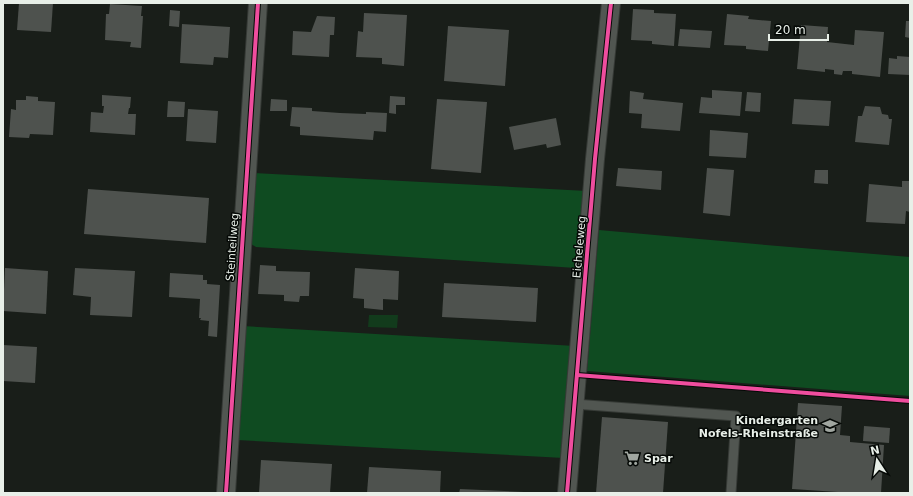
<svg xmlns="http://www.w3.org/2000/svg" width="913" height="496" font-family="'DejaVu Sans',sans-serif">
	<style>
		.green { fill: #0f4b21 }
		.water { fill: #123b1c }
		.building { fill: #4e524e }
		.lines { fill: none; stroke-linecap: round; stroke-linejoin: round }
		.service-casing { stroke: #363a36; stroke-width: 11 }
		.minor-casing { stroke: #363a36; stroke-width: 20 }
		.service { stroke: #515651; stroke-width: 9 }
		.minor { stroke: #515651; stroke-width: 18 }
		.cycleway-casing { stroke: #050906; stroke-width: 6 }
		.cycleway { stroke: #ef4d9e; stroke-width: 4 }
		.labels { text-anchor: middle; stroke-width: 3; stroke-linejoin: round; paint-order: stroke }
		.street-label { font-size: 11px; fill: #e8efe8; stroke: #050906 }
		.poi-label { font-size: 11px; font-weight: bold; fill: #e8efe8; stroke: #050906; text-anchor: end }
	</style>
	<rect width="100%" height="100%" fill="#191e19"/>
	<!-- green -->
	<g class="green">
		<polygon points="252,173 587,191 582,265 576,268 256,247 251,244"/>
		<polygon points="599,230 766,245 910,257 910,396 587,371"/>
		<polygon points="242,326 575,346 564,458 237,440"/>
	</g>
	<!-- water -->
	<polygon class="water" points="369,315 398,315 397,328 368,327"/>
	<!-- building -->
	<g class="building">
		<polygon points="19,3 53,3 51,32 17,30"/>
		<polygon points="110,4 142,6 141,16 143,16 141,48 130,47 131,42 105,40 106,14 109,14"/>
		<polygon points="633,9 654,10 654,13 676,14 674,46 652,44 652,41 631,40"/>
		<polygon points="170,10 180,11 179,27 169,26"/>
		<polygon points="364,13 407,15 404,66 382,64 382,58 356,57 358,31 363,32"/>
		<polygon points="727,14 749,16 748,19 771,21 768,51 746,49 746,46 724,45"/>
		<polygon points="317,16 335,17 334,35 330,35 329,57 292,55 293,31 311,32"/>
		<polygon points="906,21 910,21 910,38 905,37"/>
		<polygon points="182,24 230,27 228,58 214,57 213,65 180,63"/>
		<polygon points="801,25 828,27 827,42 854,45 855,30 884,32 880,77 852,74 852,71 843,71 842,75 834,74 834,70 825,69 825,72 797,69"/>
		<polygon points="448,26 509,30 505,86 444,81"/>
		<polygon points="680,29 712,31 710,48 678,46"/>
		<polygon points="897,56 910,57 910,75 888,74 889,58 897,59"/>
		<polygon points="712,90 742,92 740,116 699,113 701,97 712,98"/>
		<polygon points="630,91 644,93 643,99 683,103 680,131 641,128 642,114 629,113"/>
		<polygon points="747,92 761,93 760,112 745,111"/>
		<polygon points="102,95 131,97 130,108 129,108 128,114 136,114 135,135 90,132 91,112 103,113 104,106 102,106"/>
		<polygon points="26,96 38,97 38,101 55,102 53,135 30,134 29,138 9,137 11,109 16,110 16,100 26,100"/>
		<polygon points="390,96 405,97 405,105 396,105 396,114 389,113"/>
		<polygon points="271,99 287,100 287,111 270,111"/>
		<polygon points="437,99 487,102 481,173 431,169"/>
		<polygon points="794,99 831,101 829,126 792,124"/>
		<polygon points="168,101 185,102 184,117 167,117"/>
		<polygon points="865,106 880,107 882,114 888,115 889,119 892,119 889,145 855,142 858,116 862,116"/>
		<polygon points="292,107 312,108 312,111 340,113 366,114 366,112 387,113 386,132 374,131 373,140 300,135 300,127 290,126"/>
		<polygon points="188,109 218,111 216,143 186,141"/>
		<polygon points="556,118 561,145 547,148 546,144 514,150 509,127"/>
		<polygon points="710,130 748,133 746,158 709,156"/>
		<polygon points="618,168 662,171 661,190 616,186"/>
		<polygon points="707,168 734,170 730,216 703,213"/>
		<polygon points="815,170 828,170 828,184 814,183"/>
		<polygon points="902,181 910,181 910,212 906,211 905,224 866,222 869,184 902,187"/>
		<polygon points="88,189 209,198 206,243 84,234"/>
		<polygon points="260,265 276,266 276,271 310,272 309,296 300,296 299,302 284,301 284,295 258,294"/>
		<polygon points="5,268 48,271 46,314 3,311"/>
		<polygon points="75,268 135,271 132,317 90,315 91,297 73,295"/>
		<polygon points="355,268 399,271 398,300 383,299 383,310 364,308 364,299 353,298"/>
		<polygon points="170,273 203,275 203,280 207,280 207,284 220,285 217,337 208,336 209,321 200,320 201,318 199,318 200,299 169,297"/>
		<polygon points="444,283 538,288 536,322 442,317"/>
		<polygon points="3,345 37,347 35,383 3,381"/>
		<polygon points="798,403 842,406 840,435 850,436 850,442 884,445 881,493 853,493 792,489"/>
		<polygon points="602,417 668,422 663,493 596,493"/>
		<polygon points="864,426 890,428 889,443 863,441"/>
		<polygon points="261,460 332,464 330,493 259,493"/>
		<polygon points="369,467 441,471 440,493 367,493"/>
		<polygon points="460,489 524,492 524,493 459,493"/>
	</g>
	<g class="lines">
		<!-- service casing -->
		<g class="service-casing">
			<polyline id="service" points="574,404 736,416 731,493"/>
		</g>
		<!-- minor casing -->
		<g class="minor-casing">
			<g id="minor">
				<polyline points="226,493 258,3"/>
				<polyline points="567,493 595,159 611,3"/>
			</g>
		</g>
		<!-- service -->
		<use href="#service" class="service"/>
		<!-- minor -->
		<use href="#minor" class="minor"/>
		<!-- cycleway casing -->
		<g class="cycleway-casing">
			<g id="cycleway">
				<polyline points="577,375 910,401"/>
				<polyline points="226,493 258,3"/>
				<polyline points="567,493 595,159 611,3"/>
			</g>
		</g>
		<!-- cycleway -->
		<use href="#cycleway" class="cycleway"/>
	</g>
	<!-- icons -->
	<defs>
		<g id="school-bare" transform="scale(1.2)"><path d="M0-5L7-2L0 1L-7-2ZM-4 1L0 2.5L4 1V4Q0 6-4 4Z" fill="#a0a6a0" stroke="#050906" stroke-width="2.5" paint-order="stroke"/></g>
		<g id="supermarket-bare" transform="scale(1.2)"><path d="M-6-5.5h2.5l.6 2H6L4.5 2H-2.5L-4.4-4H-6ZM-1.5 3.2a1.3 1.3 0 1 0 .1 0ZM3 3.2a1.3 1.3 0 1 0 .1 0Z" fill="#a0a6a0" stroke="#050906" stroke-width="2.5" paint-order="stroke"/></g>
	</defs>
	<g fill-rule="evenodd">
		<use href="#school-bare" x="830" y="426"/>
		<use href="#supermarket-bare" x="632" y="458"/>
	</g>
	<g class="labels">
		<!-- street labels -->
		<g class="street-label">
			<text transform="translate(232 247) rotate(-86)" y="4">Steinteilweg</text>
			<text transform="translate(579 247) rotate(-85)" y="4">Eicheleweg</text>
		</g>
		<!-- poi labels -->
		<g class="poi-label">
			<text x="818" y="424">Kindergarten<tspan x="818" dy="13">Nofels-Rheinstraße</tspan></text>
			<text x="644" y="462" text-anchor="start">Spar</text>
		</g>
	</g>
	<!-- border -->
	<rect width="913" height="496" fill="none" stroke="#e8efe8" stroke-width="8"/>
	<!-- north arrow -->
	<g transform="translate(877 460) rotate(348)" stroke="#050906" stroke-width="3" paint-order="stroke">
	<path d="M0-3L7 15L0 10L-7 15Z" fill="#e8efe8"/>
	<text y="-6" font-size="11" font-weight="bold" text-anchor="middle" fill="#e8efe8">N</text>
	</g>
	<!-- scale -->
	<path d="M769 34v6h59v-6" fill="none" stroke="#e8efe8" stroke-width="2"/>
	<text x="775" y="34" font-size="12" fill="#e8efe8" stroke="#050906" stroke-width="3" paint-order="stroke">20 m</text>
</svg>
